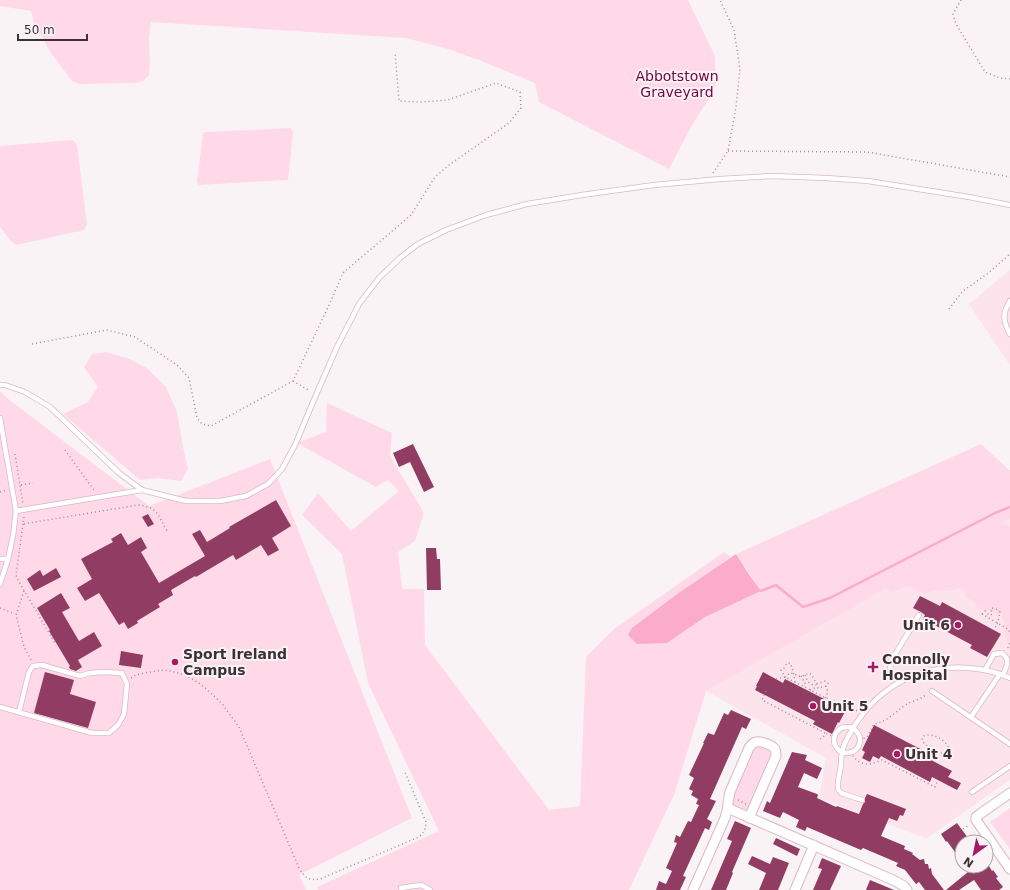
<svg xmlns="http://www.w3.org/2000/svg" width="1010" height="890" font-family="'DejaVu Sans',sans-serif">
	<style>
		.built { fill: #fde3ec }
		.green { fill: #ffd9e7 }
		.water { fill: #faacca }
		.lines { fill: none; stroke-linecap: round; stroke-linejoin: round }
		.stream { stroke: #faacca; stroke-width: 2.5 }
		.building { fill: #913c62 }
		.lane-casing { stroke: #dab8c4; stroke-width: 6 }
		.street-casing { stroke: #dab8c4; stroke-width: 11 }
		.path { stroke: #9b9194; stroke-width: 1.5; stroke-dasharray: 1 3; stroke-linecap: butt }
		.lane { stroke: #fff; stroke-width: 4.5 }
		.street { stroke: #fff; stroke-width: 9 }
		.poi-dot { fill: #a41b63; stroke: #faf3f6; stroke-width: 1.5 }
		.labels { text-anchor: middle; stroke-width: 4; stroke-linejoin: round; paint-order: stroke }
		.park-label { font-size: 14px; fill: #760043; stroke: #faf3f6 }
		.poi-label { font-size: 14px; font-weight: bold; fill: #3e3135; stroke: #faf3f6; text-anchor: start }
	</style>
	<rect width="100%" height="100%" fill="#faf3f6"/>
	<!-- built -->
	<g class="built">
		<polygon points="1010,270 1010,365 969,304"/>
		<polygon points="1010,519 1010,780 927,838 925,838 819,798 826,758 706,691 768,644"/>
	</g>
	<!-- green -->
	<g class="green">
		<polygon points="0,0 688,0 715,56 715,89 691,127 669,169 539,102 535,83 479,60 448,49 406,38 151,22 149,38 150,64 149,75 143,81 135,83 79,84 72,81 51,53 34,23 31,11 0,6"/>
		<polygon points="291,128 293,133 288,180 199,185 197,182 203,133 205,132"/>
		<polygon points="73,140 77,145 87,225 84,230 16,245 11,241 0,227 0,146"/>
		<polygon points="106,352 130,359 148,369 166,387 177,412 183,447 188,469 181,481 158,478 140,480 63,414 88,402 98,387 84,367 92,354"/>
		<polygon points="0,391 7,398 149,506 270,459 412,818 299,875 306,890 0,890"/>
		<path d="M327,403L392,433L390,456L424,513L415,541L398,552L402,589H424L425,645L549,810L580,806L586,657L614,629L724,552L731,557L680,592L667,643L705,617L761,591L736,554L981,444L1009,470H1010V519L1000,524L1010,526V643C1003,638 1005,631 1004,624C1004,621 1002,617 1001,614L979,609L974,602L966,597L964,588L948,591L934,590L925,594L914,590L910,586L890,592L886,588L706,691L674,795L629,890H318L317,887L439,831L368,683L342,554L302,515L318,493L351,531L399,491L388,480L376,487L297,443L326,432Z"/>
		<path d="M761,745C767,748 771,750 772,757L749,809C742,813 738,808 732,805L731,799L752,751L754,747Z"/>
		<polygon points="1010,808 1010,849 990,822"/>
	</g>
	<!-- water -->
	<polygon class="water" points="736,554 750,576 761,591 705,617 667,643 637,644 628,635 632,628 680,592"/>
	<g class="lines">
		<!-- stream -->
		<polyline class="stream" points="761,591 776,585 803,607 830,598 995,513 1010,507"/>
	</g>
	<!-- building -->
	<g class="building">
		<polygon points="413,444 434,487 424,492 410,462 399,467 393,453"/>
		<polygon points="276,500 291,526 272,538 279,550 268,556 261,545 236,560 233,555 196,577 195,576 171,590 173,595 158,604 160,607 137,621 138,623 128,629 124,622 119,625 99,593 85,601 77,588 92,579 81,559 113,542 111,539 121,533 128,545 141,537 147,548 141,552 159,583 205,556 192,534 200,530 207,542 230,528 229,527"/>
		<polygon points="148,514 154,524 148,527 142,517"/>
		<polygon points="426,548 436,548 437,559 440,559 441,590 427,590"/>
		<polygon points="56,568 61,577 34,591 27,579 40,570 43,576"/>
		<polygon points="61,593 70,608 62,612 79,641 94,632 102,646 78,660 82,667 76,671 70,669 69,667 70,666 49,631 50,630 37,608"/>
		<polygon points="920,596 940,606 942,602 1001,634 987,657 970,648 972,645 923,619 925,615 921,612 913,608"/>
		<polygon points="121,651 143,655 141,668 119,665"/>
		<polygon points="45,672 74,680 70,694 96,702 88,728 34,713"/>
		<polygon points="763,672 783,683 785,679 846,710 839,723 838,722 832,734 813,724 815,721 755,690 757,686 756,686"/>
		<polygon points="731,710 751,719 746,729 742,727 710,799 716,801 707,819 712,822 709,830 705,828 683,876 686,877 680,890 656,890 659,881 666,884 672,871 666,868 677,843 674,842 676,835 680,837 688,821 691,822 699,805 696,804 698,799 691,795 693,791 689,789 694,778 689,775 704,743 703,743 708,733 714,735 724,713 728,715"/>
		<polygon points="874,725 934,756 931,760 952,771 948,777 961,783 957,790 932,777 930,782 881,756 879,759 873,756 870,762 862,758 865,752 862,750"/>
		<polygon points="792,752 807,755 805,760 822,768 817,779 804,773 798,787 817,794 818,795 817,798 836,807 837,806 859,814 863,804 865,802 865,798 867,794 906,809 903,816 900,815 897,821 889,818 881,836 905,846 904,849 913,853 912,854 920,860 924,859 925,864 928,864 929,869 931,868 932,874 944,890 925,890 919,882 916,884 905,870 896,866 898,863 863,848 861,850 807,827 805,831 796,827 799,820 783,812 780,818 763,811 767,801 770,803"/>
		<polygon points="735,821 751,828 732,872 733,873 726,890 711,890 732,841 727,839"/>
		<polygon points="957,823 971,842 962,842 962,862 947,841 946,842 941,834"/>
		<polygon points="776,838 800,849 797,856 773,844"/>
		<polygon points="752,856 770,864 773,857 789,863 778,890 759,890 766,873 748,864"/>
		<polygon points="822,858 841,866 830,890 813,890 822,869 818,868"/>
		<polygon points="964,866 989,866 992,871 993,870 998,877 996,878 1003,887 999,890 981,890 974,880 959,890 946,890 968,872"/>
		<polygon points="870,880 894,890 866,890"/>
	</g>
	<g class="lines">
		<!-- lane casing -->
		<g class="lane-casing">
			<g id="lane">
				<path d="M1010,301C1002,313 1003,322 1010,334"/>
				<polyline points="0,385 5,385 25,392 50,407 119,473 142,490 186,501 220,501 246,496 268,484 282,469 295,445 316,395 337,347 359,304 379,278 401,257 418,244 446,230 486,215 527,204 582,195 654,185 720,179 772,176 826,178 868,181 969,197 1010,205"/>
				<polyline points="0,418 16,511 13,536 8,559 0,584"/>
				<polyline points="16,511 142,490"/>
				<polyline points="0,559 8,559"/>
				<polyline points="985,670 994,654 1002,653 1005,656 1007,659 1007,665 1003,675"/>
				<polyline points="899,682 890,670 891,661 919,615"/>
				<polyline points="932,691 1010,744"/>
				<polyline points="0,707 92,733 109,733 118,725 124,714 127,684 122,673 104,672 90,673 80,676 42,665 33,666 29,672 19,712"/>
				<polyline points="971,717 1000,674"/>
				<circle cx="847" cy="740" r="13"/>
				<polyline points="972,792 1010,766"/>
				<path d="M862,800L841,793L838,789C837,781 840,773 841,765C841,761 841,757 842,753C843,743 850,733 855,725C881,685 921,664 969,668C984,669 997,672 1010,678"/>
				<polyline points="401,888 421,885 430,890"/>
			</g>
		</g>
		<!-- street casing -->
		<g class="street-casing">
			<g id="street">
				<polyline points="1010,793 980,814 976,817 976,820 1010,869"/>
				<polyline points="728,807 732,810 893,880 904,886 907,890"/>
				<path d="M693,890L725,818L728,807V802L730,792L749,748C751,745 753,742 757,742C761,741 772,745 775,749C776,752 776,753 776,756L749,818"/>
				<polyline points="795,890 814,845"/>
			</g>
		</g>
		<!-- path -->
		<g class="path">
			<polyline points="961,0 953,14 956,24 985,72 1000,78 1010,79"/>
			<polyline points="728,151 867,152 1010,177"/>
			<polyline points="713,173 728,151 736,107 740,69 734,30 720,0"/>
			<polyline points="949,309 963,291 987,274 1010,254"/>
			<polyline points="32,344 107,330 135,337 177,365 189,378 197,418 202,424 211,426 293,381 330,303 343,273 411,215 435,177 449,165 509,123 521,108 520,92 496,83 448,100 421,102 399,101 395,52"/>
			<polyline points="293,381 310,391"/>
			<polyline points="65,450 94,490"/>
			<polyline points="15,454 23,504"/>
			<polyline points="21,485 33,483"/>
			<polyline points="0,492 6,490"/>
			<path d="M24,517L23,524L138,505C158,507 158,515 167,531"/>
			<polyline points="23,524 16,575 18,580 56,645"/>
			<polyline points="24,591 16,615 24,647 31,660"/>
			<polyline points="0,608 15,614"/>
			<polyline points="982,614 985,611 989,615 991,615 992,614 991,609 992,608 996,609 1000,612 998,622 994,630"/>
			<polyline points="982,614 1006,628 1009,630 1010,634"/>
			<polyline points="1008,648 1010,642"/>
			<polyline points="805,675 808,682 813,685 816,685"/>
			<polyline points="801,676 805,683 804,687"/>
			<path d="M131,678L136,675L144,673L163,670L175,672L185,675L199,683L212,694L223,705L239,727L245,741L299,868C305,878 309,881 320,879L419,837C424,832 426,829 426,822L404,770"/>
			<polyline points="776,679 785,677 830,700 845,704 857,711"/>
			<path d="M795,682C794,676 793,669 790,663H787L784,668L781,670L785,677L790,673L794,674C803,678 801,676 809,673L812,675L818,687V688L826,686L828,683L825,681L816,684"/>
			<polyline points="810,690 817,687"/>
			<polyline points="766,691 762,700 827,734"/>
			<path d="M825,698C828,693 828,691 826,686"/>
			<polyline points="820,739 827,734 835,737"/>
			<path d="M860,740L867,737L874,724C888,722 897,709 909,703C915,700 923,699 926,694"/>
			<path d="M851,752C853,758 859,763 866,764C871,765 878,761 882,760L935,787L938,780"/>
			<path d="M933,761L937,754L947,752L949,749C943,732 915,731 924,743C928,748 933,750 937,754"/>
			<polyline points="738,800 746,804"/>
			<polyline points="963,829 968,826"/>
			<polyline points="971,841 976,837"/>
		</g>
		<!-- lane -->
		<use href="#lane" class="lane"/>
		<!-- street -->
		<use href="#street" class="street"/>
	</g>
	<!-- markers -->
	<g class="poi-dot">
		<circle cx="958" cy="625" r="4"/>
		<circle cx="175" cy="662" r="4"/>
		<path d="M871 661h4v4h4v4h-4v4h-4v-4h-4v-4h4z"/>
		<circle cx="813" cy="706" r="4"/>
		<circle cx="897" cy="754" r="4"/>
	</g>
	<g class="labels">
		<!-- park labels -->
		<g class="park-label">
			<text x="677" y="81">Abbotstown<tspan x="677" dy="16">Graveyard</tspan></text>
		</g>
		<!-- poi labels -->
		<g class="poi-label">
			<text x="950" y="630" text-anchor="end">Unit 6</text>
			<text x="183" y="659">Sport Ireland<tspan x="183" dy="16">Campus</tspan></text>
			<text x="882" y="664">Connolly<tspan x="882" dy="16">Hospital</tspan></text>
			<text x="821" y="711">Unit 5</text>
			<text x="905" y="759">Unit 4</text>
		</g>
	</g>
	<!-- north arrow -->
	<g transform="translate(974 854) rotate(213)"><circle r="19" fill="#faf3f6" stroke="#afa5a9"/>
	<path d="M0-3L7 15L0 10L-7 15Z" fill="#a41b63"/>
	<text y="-6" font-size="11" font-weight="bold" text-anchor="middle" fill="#3e3135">N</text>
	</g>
	<!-- scale -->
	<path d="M18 34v6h69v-6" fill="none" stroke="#3e3135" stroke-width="2"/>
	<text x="24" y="34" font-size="12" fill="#3e3135" stroke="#faf3f6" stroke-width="3" paint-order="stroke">50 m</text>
</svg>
